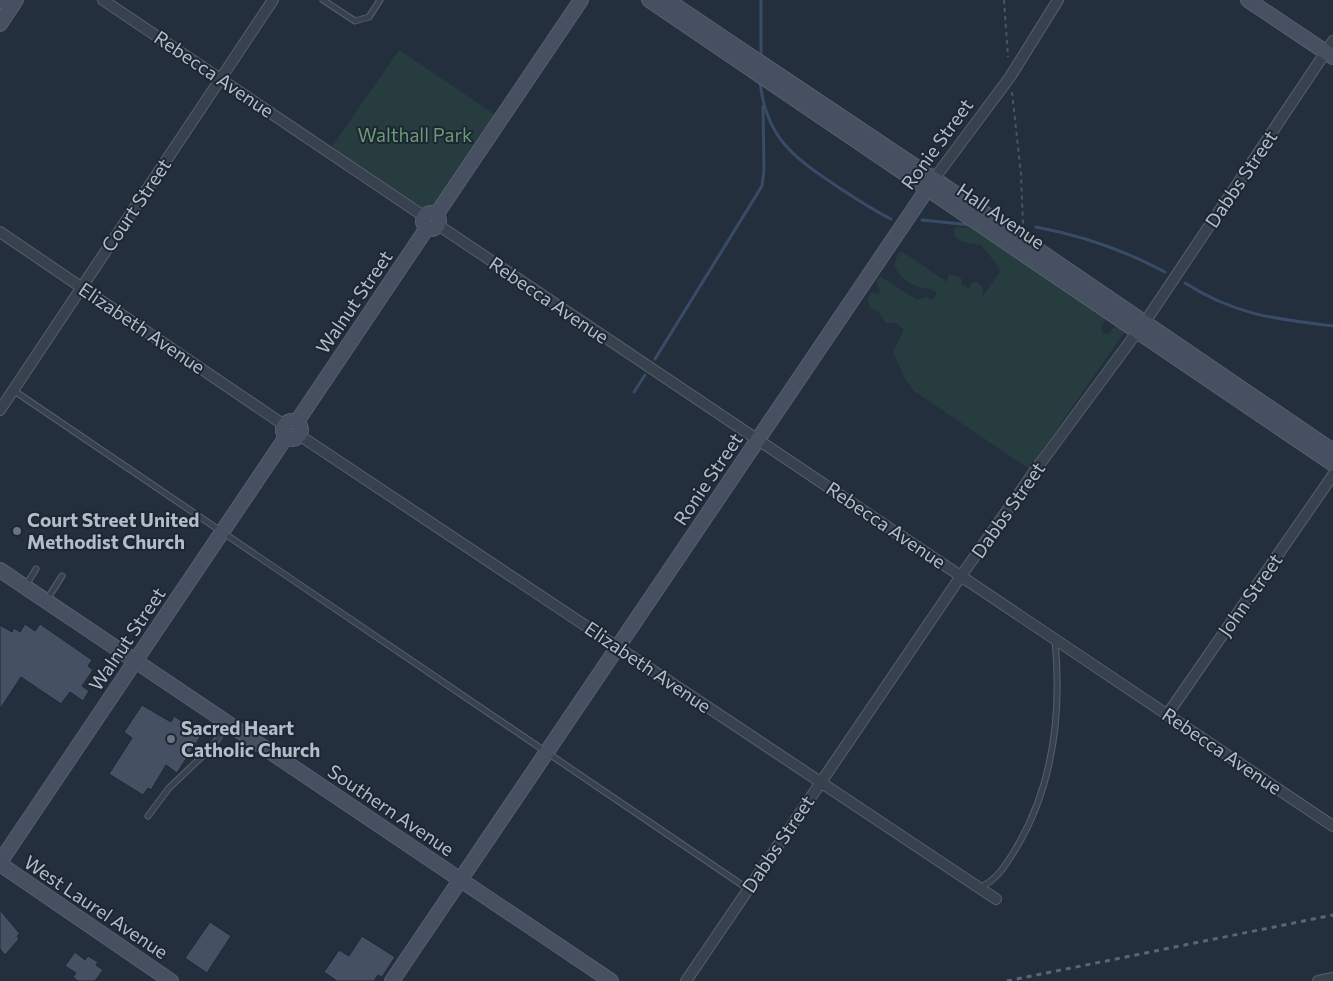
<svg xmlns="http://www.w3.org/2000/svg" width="1333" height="981" font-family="Commissioner,sans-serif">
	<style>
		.green { fill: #263c3f }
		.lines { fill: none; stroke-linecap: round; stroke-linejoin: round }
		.stream { stroke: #394c67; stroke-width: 3 }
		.building { fill: #455162; stroke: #1f2835 }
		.lane-casing { stroke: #565f6c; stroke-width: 7 }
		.street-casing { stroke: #565f6c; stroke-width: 12 }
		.secondary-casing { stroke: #565f6c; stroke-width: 16 }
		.path { stroke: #44595c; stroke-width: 2; stroke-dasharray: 4 4; stroke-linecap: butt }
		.lane { stroke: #38414e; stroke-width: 5 }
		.street { stroke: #38414e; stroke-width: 10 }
		.secondary { stroke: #465061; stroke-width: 14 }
		.rail { stroke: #5a6575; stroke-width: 3; stroke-dasharray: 5 5; stroke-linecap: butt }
		.worship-dot { fill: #6b7280; stroke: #1d2633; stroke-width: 2 }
		.labels { text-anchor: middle; stroke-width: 4; stroke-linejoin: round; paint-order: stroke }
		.street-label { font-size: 19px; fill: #b4bcc9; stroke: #1d2633 }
		.park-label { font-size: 19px; fill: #6b9a76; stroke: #1d2633 }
		.poi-label { font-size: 19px; font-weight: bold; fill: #b4bcc9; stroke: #1d2633; text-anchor: start }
	</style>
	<rect width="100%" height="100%" fill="#242f3e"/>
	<!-- green -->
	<g class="green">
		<polygon points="399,50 500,118 433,214 427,215 329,151"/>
		<path d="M954,227L982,228L1092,304L1094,313L1107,316L1101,328L1103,334L1109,333L1115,326L1124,325L1126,330L1029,469L914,391L905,379L893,352L904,330L896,323H886L878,311L870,308L868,299L871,292L878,295L880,292L876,280L881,277L917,300L926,297L932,300L937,293C930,287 926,289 918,287C907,283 900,276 894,266L898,253L903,252L947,282L949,274L961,278L962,285L969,288L972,282H977L982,286L983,296L1001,270L981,245L963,242L955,237Z"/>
	</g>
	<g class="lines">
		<!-- stream -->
		<g class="stream">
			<polyline points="761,55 761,0"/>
			<path d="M760,82C766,137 792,156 835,185C853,197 871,209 891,219"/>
			<polyline points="922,220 971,225"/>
			<path d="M1036,227C1079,235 1126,251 1165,272"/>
			<path d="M1185,283C1235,315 1275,319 1333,326"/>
			<polyline points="655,359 762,186 764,170 763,106"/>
			<polyline points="634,392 645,375"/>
		</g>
	</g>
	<!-- building -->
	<g class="building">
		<polygon points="25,624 35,631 40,624 92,660 88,666 93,670 82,686 89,691 83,701 70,692 61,704 21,677 0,709 0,625 12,632 14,628 20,632"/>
		<polygon points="142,705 171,722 174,716 195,730 193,732 200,737 177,773 166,765 151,790 148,788 143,795 109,774 132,738 124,732"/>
		<polygon points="0,910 20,934 17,936 19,939 5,955 0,949"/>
		<polygon points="210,922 231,936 207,973 185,958"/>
		<polygon points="362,936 395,957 382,977 378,975 374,981 337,981 324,972 339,950 349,956"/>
		<polygon points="75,952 85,960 88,956 98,962 96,965 103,970 95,981 78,981 73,977 76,973 65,966"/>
	</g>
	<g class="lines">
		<!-- lane casing -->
		<g class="lane-casing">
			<g id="lane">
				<polyline points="323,0 355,21 369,17 380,0"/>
				<polyline points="13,390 748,889"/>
				<polyline points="25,587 36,569"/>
				<polyline points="46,601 62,576"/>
				<polyline points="148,816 169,788 212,747 228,724"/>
				<path d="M979,888C997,880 1005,866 1015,850C1054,786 1062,714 1055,640"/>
			</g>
		</g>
		<!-- street casing -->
		<g class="street-casing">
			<g id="street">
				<polyline points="103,0 425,217"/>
				<polyline points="934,179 1010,77 1058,0"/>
				<polyline points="438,225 1333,826"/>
				<polyline points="0,232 284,425"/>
				<polyline points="0,410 273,0"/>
				<polyline points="299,435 996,899"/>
				<polyline points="1167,715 1333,475"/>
				<polyline points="686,981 961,576 1039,465 1149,316 1333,41"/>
				<polyline points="1318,981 1333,978"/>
			</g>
		</g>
		<!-- secondary casing -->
		<g class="secondary-casing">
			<g id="secondary">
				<polyline points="649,0 1333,464"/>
				<polyline points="667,0 934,179 1333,451"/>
				<polyline points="1248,0 1333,57"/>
				<polyline points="0,1 1,0"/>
				<polyline points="0,24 16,0"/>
				<circle cx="431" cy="221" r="8"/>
				<polyline points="436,215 581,0"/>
				<circle cx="292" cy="430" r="9"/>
				<polyline points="296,423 427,228"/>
				<polyline points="0,570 611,981"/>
				<polyline points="0,862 286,437"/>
				<polyline points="0,864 171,981"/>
				<polyline points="392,981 934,179"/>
			</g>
		</g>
		<!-- path -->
		<g class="path">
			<polyline points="1004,0 1008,57"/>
			<polyline points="1012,92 1021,174 1023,224"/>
		</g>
		<!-- lane -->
		<use href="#lane" class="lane"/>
		<!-- street -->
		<use href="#street" class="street"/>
		<!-- secondary -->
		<use href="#secondary" class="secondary"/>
		<!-- rail -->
		<polyline class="rail" points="1007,981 1333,915"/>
	</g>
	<!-- markers -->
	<g class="worship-dot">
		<circle cx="17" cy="531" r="5"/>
		<circle cx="171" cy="739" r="5"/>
	</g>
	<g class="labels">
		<!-- street labels -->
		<g class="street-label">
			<text transform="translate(214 74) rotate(34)" y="7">Rebecca Avenue</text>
			<text transform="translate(937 144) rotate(-54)" y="7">Ronie Street</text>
			<text transform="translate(1241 179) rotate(-56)" y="7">Dabbs Street</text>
			<text transform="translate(136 205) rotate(-56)" y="7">Court Street</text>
			<text transform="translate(1001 216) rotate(34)" y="7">Hall Avenue</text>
			<text transform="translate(549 300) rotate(34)" y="7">Rebecca Avenue</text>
			<text transform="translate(354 302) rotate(-56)" y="7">Walnut Street</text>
			<text transform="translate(142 328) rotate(34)" y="7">Elizabeth Avenue</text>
			<text transform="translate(708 479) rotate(-56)" y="7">Ronie Street</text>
			<text transform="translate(1008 510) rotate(-55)" y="7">Dabbs Street</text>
			<text transform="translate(886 525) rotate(34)" y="7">Rebecca Avenue</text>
			<text transform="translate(1250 595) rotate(-55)" y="7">John Street</text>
			<text transform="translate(127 639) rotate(-56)" y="7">Walnut Street</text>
			<text transform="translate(648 667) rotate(34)" y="7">Elizabeth Avenue</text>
			<text transform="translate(1222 751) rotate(34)" y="7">Rebecca Avenue</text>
			<text transform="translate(391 810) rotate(34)" y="7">Southern Avenue</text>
			<text transform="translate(778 844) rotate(-56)" y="7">Dabbs Street</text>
			<text transform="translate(96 907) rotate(34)" y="7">West Laurel Avenue</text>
		</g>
		<!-- park labels -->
		<g class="park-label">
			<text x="415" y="142">Walthall Park</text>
		</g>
		<!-- poi labels -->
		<g class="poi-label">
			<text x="27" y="527">Court Street United<tspan x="27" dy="22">Methodist Church</tspan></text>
			<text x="181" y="735">Sacred Heart<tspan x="181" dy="22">Catholic Church</tspan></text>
		</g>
	</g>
</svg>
